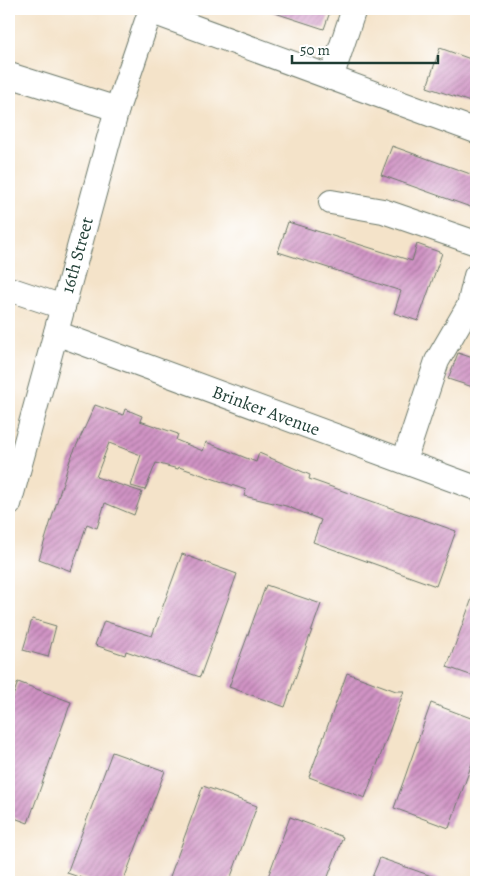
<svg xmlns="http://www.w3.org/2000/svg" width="485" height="891" font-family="Alegreya,serif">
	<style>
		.building { fill: url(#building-hatch) }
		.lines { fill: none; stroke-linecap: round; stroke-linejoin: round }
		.minor-casing { stroke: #6a7768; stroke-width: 26 }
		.minor { stroke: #fff; stroke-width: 24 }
		.labels { text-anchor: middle; stroke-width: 5; stroke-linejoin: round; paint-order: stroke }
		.street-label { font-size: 18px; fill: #1f3d34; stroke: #fff }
	</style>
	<defs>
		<pattern id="building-hatch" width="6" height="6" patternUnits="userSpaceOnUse" patternTransform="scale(1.25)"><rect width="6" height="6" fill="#d093c4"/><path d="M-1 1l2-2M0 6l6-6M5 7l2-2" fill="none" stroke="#a879a0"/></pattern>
	</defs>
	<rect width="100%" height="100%" fill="#fff"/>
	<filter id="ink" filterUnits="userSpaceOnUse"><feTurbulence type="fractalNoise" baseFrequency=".02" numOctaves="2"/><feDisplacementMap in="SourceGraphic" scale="10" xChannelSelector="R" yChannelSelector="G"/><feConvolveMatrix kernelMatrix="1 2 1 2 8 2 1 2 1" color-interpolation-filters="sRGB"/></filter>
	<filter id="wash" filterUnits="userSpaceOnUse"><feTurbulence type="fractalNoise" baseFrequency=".0096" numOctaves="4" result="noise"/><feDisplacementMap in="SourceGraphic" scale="20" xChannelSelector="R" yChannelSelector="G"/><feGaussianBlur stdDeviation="1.12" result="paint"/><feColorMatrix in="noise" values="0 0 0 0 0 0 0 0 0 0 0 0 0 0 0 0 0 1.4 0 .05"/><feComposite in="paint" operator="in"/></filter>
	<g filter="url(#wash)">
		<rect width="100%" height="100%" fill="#f4e3c9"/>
		<g id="blocks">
			<!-- building -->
			<g class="building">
				<polygon points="273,9 331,9 324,29 272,12"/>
				<polygon points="440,48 476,61 476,104 427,87"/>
				<polygon points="392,146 476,176 476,209 381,175"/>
				<polygon points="288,222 412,261 417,244 442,253 418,321 394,313 401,291 278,252"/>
				<polygon points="458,353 476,359 476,388 448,379"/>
				<polygon points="95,405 123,415 125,409 142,416 140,421 178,434 176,440 203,451 206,442 256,462 259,453 310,475 309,479 456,531 436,586 313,542 321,520 286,506 244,496 246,490 179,467 178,469 156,463 145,490 131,486 141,455 109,443 96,477 142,492 134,515 105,503 97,528 87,524 71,571 39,559 70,460"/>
				<polygon points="182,554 237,574 200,677 126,651 125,655 95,645 104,621 152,636"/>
				<polygon points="266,585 321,604 285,707 229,687"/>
				<polygon points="474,593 476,593 476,677 447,667"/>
				<polygon points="32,619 56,626 48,657 23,650"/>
				<polygon points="347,673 396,691 404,691 365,798 309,777"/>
				<polygon points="18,682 71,702 28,823 9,816 9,707"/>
				<polygon points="431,703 476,720 476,752 449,828 394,808"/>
				<polygon points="112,752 165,771 123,882 94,882 67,873"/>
				<polygon points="203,786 257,806 229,882 168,882"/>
				<polygon points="290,817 343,837 326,882 266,882"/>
				<polygon points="380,858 443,880 442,882 370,882"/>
			</g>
		</g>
	</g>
	<g filter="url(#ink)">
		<use href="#blocks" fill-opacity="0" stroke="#6a7768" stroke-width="1"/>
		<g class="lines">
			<!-- minor casing -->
			<g class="minor-casing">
				<g id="minor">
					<polyline points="150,11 476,131"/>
					<polyline points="9,75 117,109"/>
					<polyline points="331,78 354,9"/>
					<polyline points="331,202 383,211 476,243"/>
					<polyline points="9,289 63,307"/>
					<path id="s1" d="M56,333L476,488"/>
					<polyline points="404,461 437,361 469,306 476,276"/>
					<path id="s2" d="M9,504L117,109L151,9"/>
				</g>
			</g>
			<!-- minor -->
			<use href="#minor" class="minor"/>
		</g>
	</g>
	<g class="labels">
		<!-- street labels -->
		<g class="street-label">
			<text dy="6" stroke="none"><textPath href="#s2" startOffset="258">16th Street</textPath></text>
			<text dy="6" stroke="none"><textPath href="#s1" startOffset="224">Brinker Avenue</textPath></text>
		</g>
	</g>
	<!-- margin -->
	<rect width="485" height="891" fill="none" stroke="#fff" stroke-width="30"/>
	<!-- scale -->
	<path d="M292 55v8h146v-8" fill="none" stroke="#1f3d34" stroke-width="2.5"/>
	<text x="300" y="55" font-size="15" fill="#1f3d34" stroke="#ffffff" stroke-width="4" paint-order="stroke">50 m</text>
</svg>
